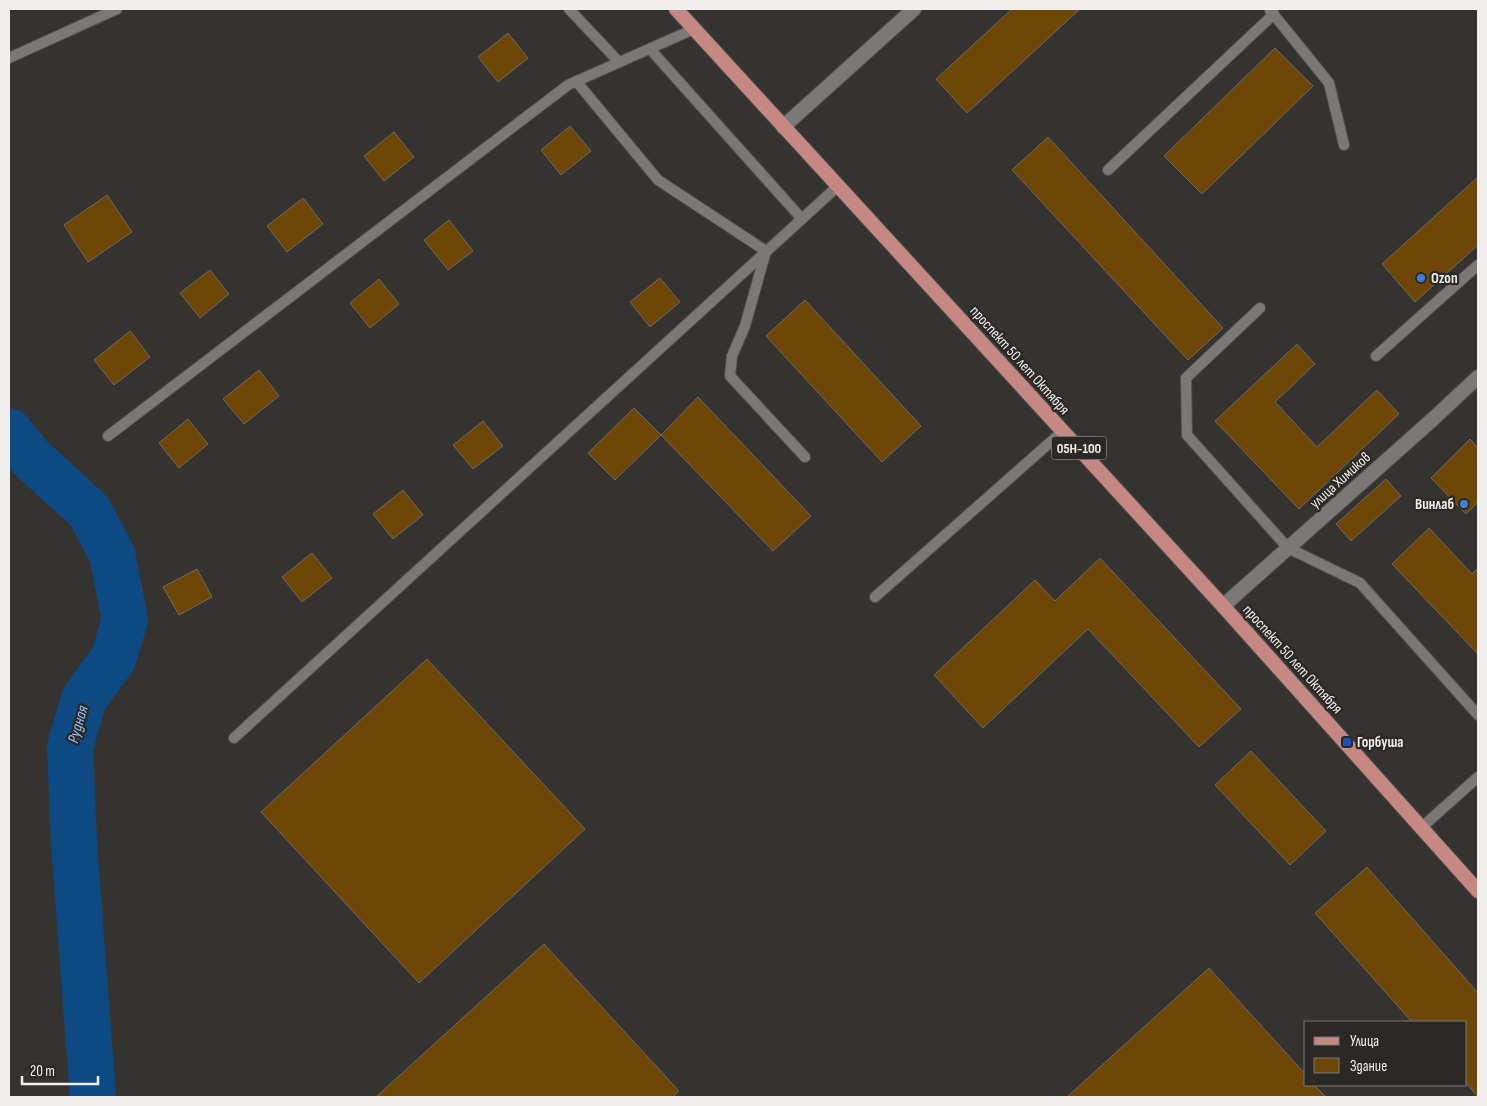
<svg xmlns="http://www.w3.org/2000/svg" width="1487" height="1106" font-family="'Sofia Sans Condensed',sans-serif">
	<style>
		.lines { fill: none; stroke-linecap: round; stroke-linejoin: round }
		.river { stroke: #0d4a83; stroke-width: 46 }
		.building { fill: #6e4605; stroke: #6d6a67 }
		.service-casing { stroke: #53514f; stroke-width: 12 }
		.minor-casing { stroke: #53514f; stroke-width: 16 }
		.primary-casing { stroke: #53514f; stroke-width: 16 }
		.service { stroke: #7b7975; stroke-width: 10 }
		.minor { stroke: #7b7975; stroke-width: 14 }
		.primary { stroke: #c58883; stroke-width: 14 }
		.shop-dot { fill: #3f7fe0; stroke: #2b2925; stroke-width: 2 }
		.transit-dot { fill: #1a4fb4; stroke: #2b2925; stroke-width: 2 }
		.labels { text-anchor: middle; stroke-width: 4.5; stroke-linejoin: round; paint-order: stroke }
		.shield { fill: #2b2925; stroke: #b6b4b1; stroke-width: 1 }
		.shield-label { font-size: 14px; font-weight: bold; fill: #f1efed }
		.poi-label { font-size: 15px; font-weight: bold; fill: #f1efed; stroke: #2b2925; text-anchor: start }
		.street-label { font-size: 15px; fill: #f1efed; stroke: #2b2925 }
		.water-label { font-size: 16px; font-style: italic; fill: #96c2f4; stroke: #2b2925 }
	</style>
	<rect width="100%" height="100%" fill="#35332f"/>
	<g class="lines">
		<!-- river -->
		<polyline class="river" points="9,431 30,457 89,511 112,554 125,620 113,659 84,699 70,747 74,843 93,1097"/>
	</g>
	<!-- building -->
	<g class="building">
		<polygon points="1012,9 1080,9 967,113 936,79"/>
		<polygon points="508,33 528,58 498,82 478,57"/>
		<polygon points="1275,48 1313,86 1202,194 1164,156"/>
		<polygon points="570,126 591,151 561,175 541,150"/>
		<polygon points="394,132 414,157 384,181 364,156"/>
		<polygon points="1048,137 1223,328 1188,360 1012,170"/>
		<polygon points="1478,177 1478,245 1415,302 1382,264"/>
		<polygon points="107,195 132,232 88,262 64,225"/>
		<polygon points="303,198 323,224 287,252 267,226"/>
		<polygon points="449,220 473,251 448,270 424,240"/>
		<polygon points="210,270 229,294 200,318 180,293"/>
		<polygon points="660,278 680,302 650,327 630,302"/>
		<polygon points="379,279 399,304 370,328 350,303"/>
		<polygon points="805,300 921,426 882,462 766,336"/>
		<polygon points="130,331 150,357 114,385 94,360"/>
		<polygon points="1297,344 1315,364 1275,402 1317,447 1377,390 1399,414 1299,509 1215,421"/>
		<polygon points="259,370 279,396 244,424 223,399"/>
		<polygon points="698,397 811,516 773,551 661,435"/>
		<polygon points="634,408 661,435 615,480 588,453"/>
		<polygon points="188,419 208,444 179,468 159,443"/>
		<polygon points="483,421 503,446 473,469 453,445"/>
		<polygon points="1470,439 1478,448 1478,502 1466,514 1431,478"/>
		<polygon points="1386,479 1401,496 1351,541 1336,524"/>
		<polygon points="403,490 423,515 393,539 373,514"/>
		<polygon points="1429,528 1472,574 1478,568 1478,654 1392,564"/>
		<polygon points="312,553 332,578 302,602 282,577"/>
		<polygon points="1100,558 1241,709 1199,747 1088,629 983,728 934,675 1035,580 1055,601"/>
		<polygon points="197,569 212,597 179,615 163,587"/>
		<polygon points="427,659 585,829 419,983 261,812"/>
		<polygon points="1251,751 1326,831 1290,865 1215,785"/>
		<polygon points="1367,867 1478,993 1478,1097 1466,1083 1466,1022 1412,1022 1315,913"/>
		<polygon points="544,944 679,1091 673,1097 376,1097"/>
		<polygon points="1209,968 1306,1075 1306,1085 1314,1085 1326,1097 1067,1097"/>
	</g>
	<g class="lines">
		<!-- service casing -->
		<g class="service-casing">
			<g id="service">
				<polyline points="569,9 619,62"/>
				<polyline points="1270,10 1329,83 1344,145"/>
				<polyline points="650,49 802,219"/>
				<polyline points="9,58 117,9"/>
				<polyline points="576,81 658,180 766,251 745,326 732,356 730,376 805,457"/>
				<polyline points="1108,170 1274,14"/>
				<polyline points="1260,308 1186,378 1187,435 1288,548 1360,583 1478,715"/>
				<polyline points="1376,356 1478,265"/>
				<polyline points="108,436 568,85 694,29"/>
				<polyline points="875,597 1063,431"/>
				<polyline points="234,738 838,186"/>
				<polyline points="1422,827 1478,777"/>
			</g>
		</g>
		<!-- minor casing -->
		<g class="minor-casing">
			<g id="minor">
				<polyline points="783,127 914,9"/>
				<polyline points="1223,606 1433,419 1478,377"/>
			</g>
		</g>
		<!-- primary casing -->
		<g class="primary-casing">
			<polyline id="primary" points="676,9 1223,606 1478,891"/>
		</g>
		<!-- service -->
		<use href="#service" class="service"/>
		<!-- minor -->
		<use href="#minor" class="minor"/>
		<!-- primary -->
		<use href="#primary" class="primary"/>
	</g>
	<!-- markers -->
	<g class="shop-dot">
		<circle cx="1421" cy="278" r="5"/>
		<circle cx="1464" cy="504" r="5"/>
	</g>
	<rect class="transit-dot" x="1342" y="737" width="10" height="10" rx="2.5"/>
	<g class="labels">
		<!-- shield labels -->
		<rect class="shield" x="1051.5" y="436.5" width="55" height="23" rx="4"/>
		<g class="shield-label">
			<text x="1079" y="453">05Н-100</text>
		</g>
		<!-- poi labels -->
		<g class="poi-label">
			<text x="1431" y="283">Ozon</text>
			<text x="1454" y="509" text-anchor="end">Винлаб</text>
			<text x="1357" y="747">Горбуша</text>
		</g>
		<!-- street labels -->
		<g class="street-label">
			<text transform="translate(1020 360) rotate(48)" y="5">проспект 50 лет Октября</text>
			<text transform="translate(1340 480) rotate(-42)" y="5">улица Химиков</text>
			<text transform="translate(1293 659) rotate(48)" y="5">проспект 50 лет Октября</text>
		</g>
		<!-- water labels -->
		<g class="water-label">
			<text transform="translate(77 724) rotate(-74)" y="6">Рудная</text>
		</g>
	</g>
	<!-- border -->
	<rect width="1487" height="1106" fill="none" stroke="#f1efed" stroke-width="20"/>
	<!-- legend -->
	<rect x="1304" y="1021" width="162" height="65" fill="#2b2925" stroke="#7a7875"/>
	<rect x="1314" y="1037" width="25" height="8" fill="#c58883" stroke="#7a7875"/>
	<text x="1350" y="1046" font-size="15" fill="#f1efed">Улица</text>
	<rect x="1314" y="1058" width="25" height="15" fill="#6e4605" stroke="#7a7875"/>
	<text x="1350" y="1071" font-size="15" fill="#f1efed">Здание</text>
	<!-- scale -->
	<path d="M22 1076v8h76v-8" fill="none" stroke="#f1efed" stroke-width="2.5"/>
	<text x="30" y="1076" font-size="15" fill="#f1efed" stroke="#2b2925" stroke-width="4" paint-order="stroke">20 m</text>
</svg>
